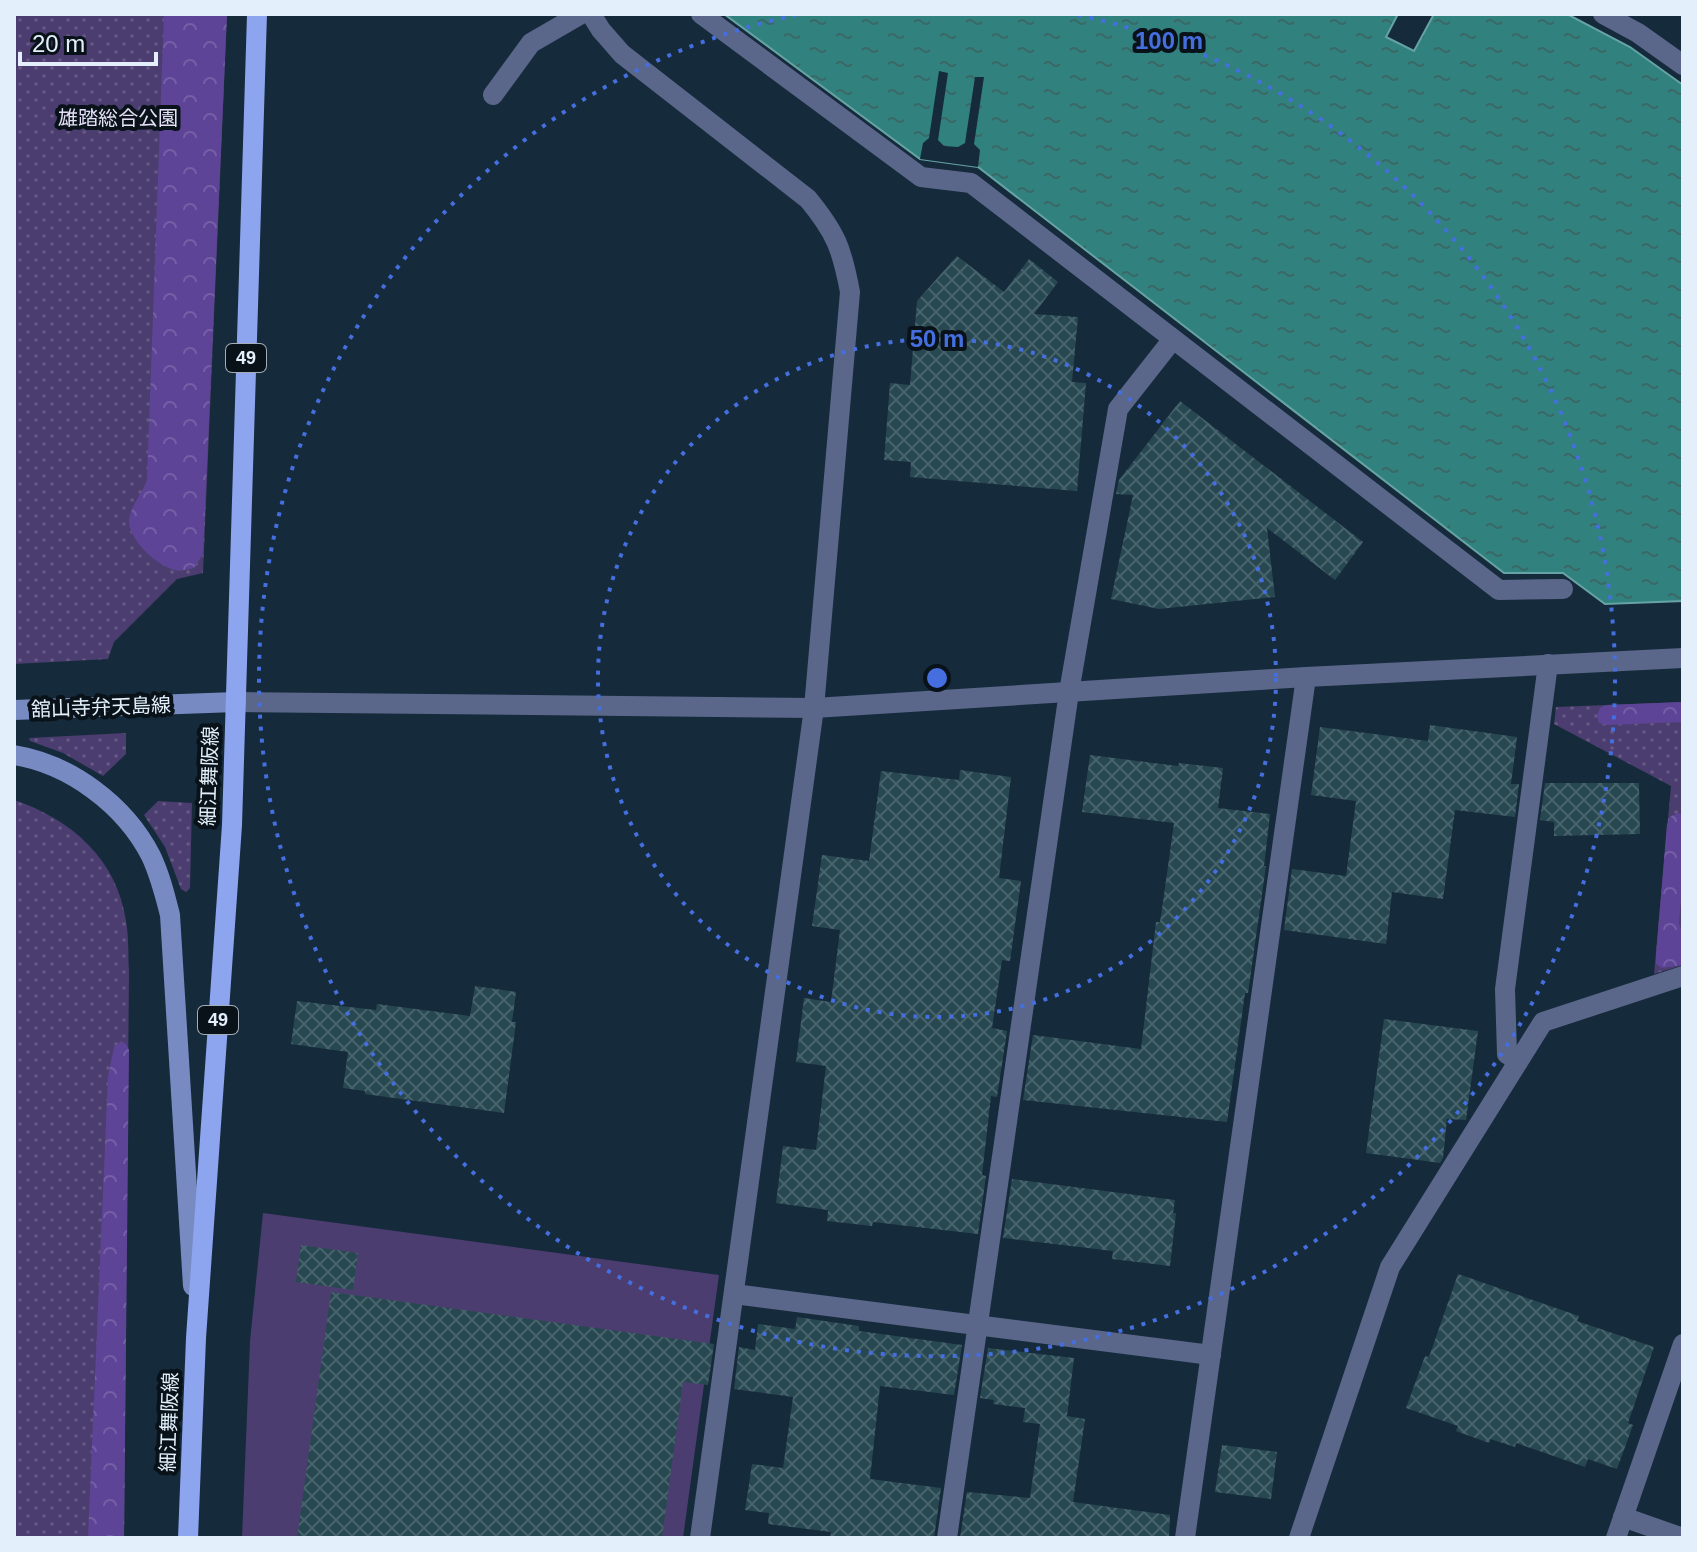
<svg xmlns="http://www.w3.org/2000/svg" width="1697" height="1552" font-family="Arial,'Noto Sans JP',sans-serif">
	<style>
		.green { fill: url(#green-dots) }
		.forest { fill: url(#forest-crowns) }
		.pitch { fill: #4b3d6f }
		.water { fill: url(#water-ripples); stroke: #66a3a4; stroke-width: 2 }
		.pier { fill: #152a3b }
		.building { fill: url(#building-cross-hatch) }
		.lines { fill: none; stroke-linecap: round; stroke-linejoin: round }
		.service { stroke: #5b678a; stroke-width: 20 }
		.minor { stroke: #5b678a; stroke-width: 20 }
		.tertiary { stroke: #5b678a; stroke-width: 20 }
		.secondary { stroke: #778ac2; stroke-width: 20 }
		.primary { stroke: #8da5ee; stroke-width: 20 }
		.ring { fill: none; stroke: #456edf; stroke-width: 4; stroke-dasharray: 4 8 }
		.labels { text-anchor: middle; stroke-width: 8; stroke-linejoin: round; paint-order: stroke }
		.shield { fill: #091219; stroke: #a2adb7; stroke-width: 2 }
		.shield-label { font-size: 18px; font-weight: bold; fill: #e3f0fb }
		.park-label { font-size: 20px; fill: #e5e0f7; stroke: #091219 }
		.street-label { font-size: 20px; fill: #e3f0fb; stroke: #091219 }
		.centre { fill: #456edf; stroke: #091219; stroke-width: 4 }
		.ring-label { font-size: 24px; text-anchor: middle; font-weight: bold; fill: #456edf; stroke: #091219; stroke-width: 8; stroke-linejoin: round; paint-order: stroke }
	</style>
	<defs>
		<pattern id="green-dots" width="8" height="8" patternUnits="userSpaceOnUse" patternTransform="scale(2)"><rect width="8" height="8" fill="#4b3d6f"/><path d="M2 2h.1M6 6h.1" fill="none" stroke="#655984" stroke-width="1.8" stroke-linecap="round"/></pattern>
		<pattern id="forest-crowns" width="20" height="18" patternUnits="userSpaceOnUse" patternTransform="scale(2)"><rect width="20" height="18" fill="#5e4496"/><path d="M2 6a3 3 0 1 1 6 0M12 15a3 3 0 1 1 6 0" fill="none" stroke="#755fa6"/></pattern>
		<pattern id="water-ripples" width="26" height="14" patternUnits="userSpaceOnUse" patternTransform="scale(2)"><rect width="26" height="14" fill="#31827e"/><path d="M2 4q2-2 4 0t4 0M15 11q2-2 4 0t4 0" fill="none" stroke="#3a6867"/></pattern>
		<pattern id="building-cross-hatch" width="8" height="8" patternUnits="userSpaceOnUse" patternTransform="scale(2)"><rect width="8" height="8" fill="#284851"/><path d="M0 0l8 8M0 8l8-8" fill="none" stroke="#47636b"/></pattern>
	</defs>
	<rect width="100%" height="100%" fill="#152a3b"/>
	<!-- green -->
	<g class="green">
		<polygon points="14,14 227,14 203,573 177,579 114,642 108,659 14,664"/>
		<polygon points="1683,702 1683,965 1654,974 1671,786 1554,724 1556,707"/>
		<polygon points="126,733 126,754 103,776 63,753 30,741 29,738"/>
		<path d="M14,800C71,819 117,859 126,921C129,938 128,955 129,971L124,1538H14Z"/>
		<polygon points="158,801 192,803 190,888 186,892 181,889 165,847 144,815"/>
	</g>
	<!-- forest -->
	<g class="forest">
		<path d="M164,14H227L203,554L194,568C188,569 181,572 175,570C157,566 129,540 129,521C130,506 142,494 147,480Z"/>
		<polygon points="1683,702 1683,722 1607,725 1599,723 1597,716 1600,708 1607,705"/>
		<polygon points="1679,813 1683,816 1683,878 1679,923 1683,935 1683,965 1662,968 1656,964 1656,955 1667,824 1671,816"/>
		<polygon points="121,1041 126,1044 129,1050 124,1538 88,1538 108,1077 114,1047"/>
	</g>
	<!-- pitch -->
	<polygon class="pitch" points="263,1213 719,1275 683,1538 242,1538 250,1341"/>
	<!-- water -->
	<polygon class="water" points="724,14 1398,14 1386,37 1414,51 1434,14 1567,14 1630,47 1683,85 1683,601 1605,604 1563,573 1504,573 978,167 920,159"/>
	<!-- pier -->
	<polygon class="pier" points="939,71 948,73 938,140 944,146 958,147 965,143 975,77 984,77 974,144 980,150 978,167 920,159 923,143 929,138"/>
	<!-- building -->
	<g class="building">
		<polygon points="957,256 1004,292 1029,259 1058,282 1034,314 1078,317 1072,382 1086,383 1077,491 910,477 911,462 884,460 890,383 910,385 917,301"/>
		<polygon points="1180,401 1363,542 1335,580 1267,528 1275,597 1159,609 1111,599 1133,495 1116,494 1119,480"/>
		<polygon points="1430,725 1517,737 1511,784 1519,784 1515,817 1455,810 1443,899 1392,892 1386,944 1284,930 1292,869 1346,876 1356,801 1311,795 1320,727 1428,741"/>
		<polygon points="1090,755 1178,766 1179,763 1223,768 1218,808 1270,814 1264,866 1266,866 1248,993 1245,993 1227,1122 1023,1100 1033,1035 1141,1049 1156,922 1160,922 1163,902 1174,823 1082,812"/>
		<polygon points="960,770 1011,777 999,878 1021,881 1010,961 1002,960 992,1028 1007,1031 997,1097 991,1096 982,1175 986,1176 978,1234 873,1222 872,1226 827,1221 828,1210 776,1203 783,1146 816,1150 826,1066 796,1062 804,998 831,1002 840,930 812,926 822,855 869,861 881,771 959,780"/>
		<polygon points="1545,783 1639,783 1640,834 1554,836 1554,822 1540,820"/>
		<polygon points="475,986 516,992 512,1022 516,1022 504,1113 365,1094 365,1091 343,1088 348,1052 291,1044 297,1001 376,1010 377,1004 470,1016"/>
		<polygon points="1384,1019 1478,1031 1466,1120 1447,1119 1443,1158 1440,1163 1366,1153"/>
		<polygon points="1012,1179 1175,1200 1173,1213 1176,1213 1170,1266 1112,1259 1113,1251 1003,1238"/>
		<polygon points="301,1245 358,1253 353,1290 296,1282"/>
		<polygon points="1458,1274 1579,1316 1577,1321 1654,1347 1628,1423 1633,1425 1617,1469 1588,1459 1585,1467 1516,1443 1515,1447 1490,1439 1489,1443 1456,1431 1458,1426 1406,1408 1425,1356 1429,1357"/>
		<polygon points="331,1292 714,1344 708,1385 683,1382 662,1538 297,1538"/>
		<polygon points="797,1317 859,1326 859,1331 962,1345 954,1395 880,1386 870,1479 941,1488 934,1538 830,1538 831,1532 768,1524 769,1513 745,1510 752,1464 783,1468 793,1397 734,1389 739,1347 755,1350 758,1324 795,1329"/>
		<polygon points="988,1348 1074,1358 1067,1416 1085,1419 1073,1502 1170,1515 1169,1538 960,1538 967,1492 1030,1498 1040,1424 1023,1422 1025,1408 993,1404 994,1400 980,1398"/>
		<polygon points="1222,1445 1277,1452 1271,1499 1215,1492"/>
	</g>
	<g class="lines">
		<!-- service -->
		<g class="service">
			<polyline points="701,14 921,177 971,183 1499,590 1563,589"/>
			<polyline points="1603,14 1638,33 1683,65"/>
			<polyline points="493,95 531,43 581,14"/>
			<polyline points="1069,692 1118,409 1173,339"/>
		</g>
		<!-- minor -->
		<g class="minor">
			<path d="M591,14L601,30L622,54L808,199C836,233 842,249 850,292L814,708L700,1538"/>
			<polyline points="1518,1061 1507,1054 1505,989 1548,664"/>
			<polyline points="734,1294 1211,1355"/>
			<polyline points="1623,1517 1683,1538"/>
			<polyline points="947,1538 1069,692"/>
			<polyline points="1185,1538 1306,677"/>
			<polyline points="1299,1538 1390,1267 1543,1022 1683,976"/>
			<polyline points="1616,1538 1683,1344"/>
		</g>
		<!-- tertiary -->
		<polyline class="tertiary" points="236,702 814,708 1306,677 1683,658"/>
		<!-- secondary -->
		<g class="secondary">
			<polyline points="14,710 236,702"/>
			<path d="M14,755C70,764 125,805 151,856C160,875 165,895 170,915L193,1286"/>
		</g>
		<!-- primary -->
		<polyline class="primary" points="188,1538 196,1338 232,825 257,14"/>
	</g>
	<!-- distance rings -->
	<g class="ring">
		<circle cx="937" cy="678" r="339"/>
		<path d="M1078 15A678 678 0 1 1 796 15"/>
	</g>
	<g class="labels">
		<!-- shield labels -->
		<g class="shield">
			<rect x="226" y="344" width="40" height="28" rx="6"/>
			<rect x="198" y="1006" width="40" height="28" rx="6"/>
		</g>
		<g class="shield-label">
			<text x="246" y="364">49</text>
			<text x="218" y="1026">49</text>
		</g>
		<!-- park labels -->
		<g class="park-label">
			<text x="118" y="125">雄踏総合公園</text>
		</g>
		<!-- street labels -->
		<g class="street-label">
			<text transform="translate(101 707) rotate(-2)" y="7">舘山寺弁天島線</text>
			<text transform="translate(209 776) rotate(-88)" y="7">細江舞阪線</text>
			<text transform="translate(169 1422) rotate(-88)" y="7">細江舞阪線</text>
		</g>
	</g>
	<circle cx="937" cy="678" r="12" class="centre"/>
	<g class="ring-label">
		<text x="1169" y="49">100 m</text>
		<text x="937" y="347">50 m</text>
	</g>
	<!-- border -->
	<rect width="1697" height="1552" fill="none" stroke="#e3f0fb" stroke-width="32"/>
	<!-- scale -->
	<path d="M20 52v12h136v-12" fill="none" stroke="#e3f0fb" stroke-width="4"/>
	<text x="32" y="52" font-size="24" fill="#e3f0fb" stroke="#091219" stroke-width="6" paint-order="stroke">20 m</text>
</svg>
